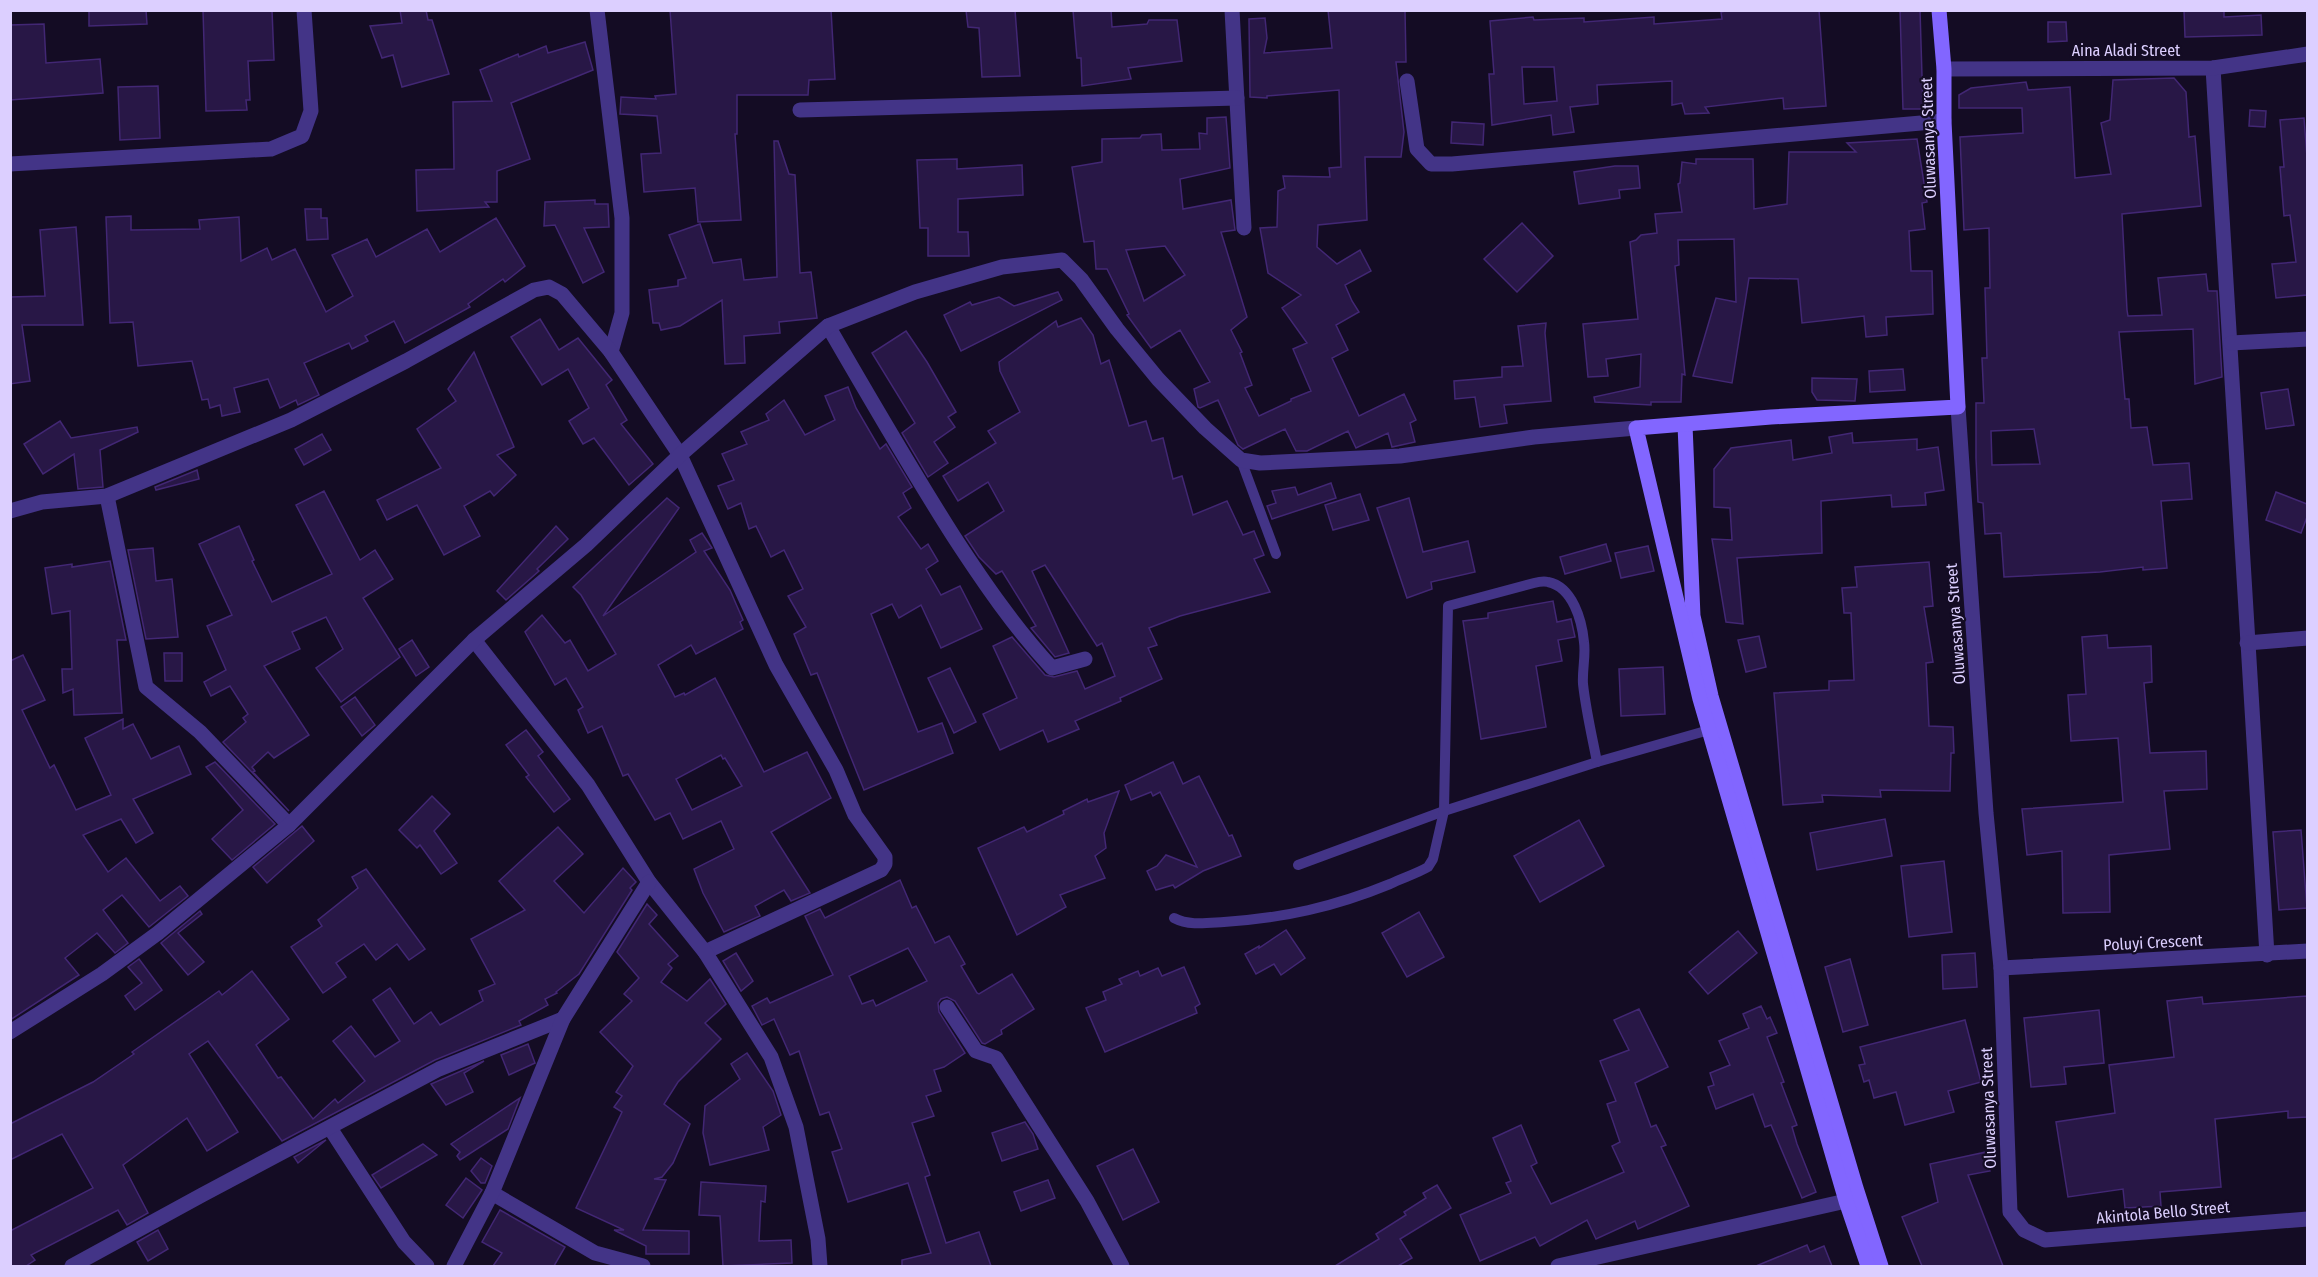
<svg xmlns="http://www.w3.org/2000/svg" width="2318" height="1277" font-family="'Fira Sans Condensed',sans-serif">
	<style>
		.building { fill: #281746; stroke: #422774; stroke-width: 1.5; fill-rule: evenodd }
		.lines { fill: none; stroke-linecap: round; stroke-linejoin: round }
		.lane { stroke: #433487; stroke-width: 10 }
		.street { stroke: #433487; stroke-width: 15 }
		.secondary { stroke: #8266ff; stroke-width: 15 }
		.labels { text-anchor: middle; stroke-width: 4.5; stroke-linejoin: round; paint-order: stroke }
		.street-label { font-size: 16px; fill: #dccfff; stroke: #140c24 }
	</style>
	<rect width="100%" height="100%" fill="#140c24"/>
	<!-- building -->
	<g class="building">
		<polygon points="89,10 146,10 147,24 89,26"/>
		<polygon points="203,10 272,10 274,60 248,61 250,100 246,100 247,110 206,111"/>
		<polygon points="400,10 426,10 428,20 432,20 449,74 402,87 393,55 382,58 370,26 402,23"/>
		<polygon points="670,10 831,10 835,79 809,80 808,95 737,95 737,134 735,134 741,220 698,222 695,188 644,192 641,154 661,153 657,116 620,114 621,97 656,99 655,96 676,94"/>
		<polygon points="966,10 1015,10 1020,76 982,77 979,28 968,27"/>
		<polygon points="1073,10 1111,10 1112,27 1147,24 1149,20 1177,20 1182,61 1128,68 1131,79 1082,86 1081,58 1077,58"/>
		<path d="M1328,10H1405L1406,62H1396L1404,132L1401,157H1365L1367,220L1318,225L1317,247L1337,264L1360,250L1371,271L1345,285L1352,301L1359,312L1336,325L1348,350L1332,358L1359,416L1404,394L1416,420L1410,423L1415,442L1392,447L1388,433L1356,448L1348,431L1307,451H1296L1285,429L1243,449L1238,445L1218,400L1200,408L1198,407L1194,389L1210,382L1180,330L1151,348L1127,315L1129,314L1107,269H1096L1094,241L1084,242L1072,167L1102,162V139L1140,138L1142,135L1161,134L1162,150L1200,149L1199,133L1207,134V118L1226,117L1230,168L1180,179L1183,209L1231,200L1235,230L1221,232L1247,317L1231,330L1242,352L1240,353L1252,385L1245,388L1259,416L1291,401V399L1311,391L1293,349L1307,343L1282,308L1301,295L1268,273L1260,228L1277,227L1278,191L1285,188L1283,176L1330,177L1329,168L1341,167L1339,90L1267,96V98L1250,97L1249,19L1265,18L1267,38L1264,53L1332,48ZM1165,246L1185,275L1144,301L1126,250Z"/>
		<path d="M1730,10H1819L1826,106L1784,109L1783,98L1705,107L1709,113L1685,114L1682,103L1672,105V81L1597,85L1598,104L1570,107L1574,132L1553,135L1551,115L1492,125L1489,74H1494L1490,21L1533,17L1534,20L1584,18V22L1654,17V24L1722,19L1721,12ZM1522,67H1554L1557,101L1524,104Z"/>
		<polygon points="1900,10 1920,10 1923,109 1903,109"/>
		<polygon points="2184,10 2224,10 2224,17 2261,15 2262,35 2185,37"/>
		<polygon points="2048,22 2066,22 2067,41 2048,42"/>
		<polygon points="44,24 46,63 100,59 103,93 10,100 10,25"/>
		<polygon points="585,42 593,70 511,103 530,159 497,171 497,202 485,202 489,207 417,211 416,170 454,169 453,102 492,101 480,70 518,54 519,57 546,46 548,53"/>
		<path d="M2174,78L2186,92L2189,137L2195,136L2201,206L2122,214L2127,310L2128,316L2162,315L2158,278L2206,274L2208,291H2217L2222,377L2195,384L2193,329L2119,332L2125,399H2129L2131,428L2147,427L2153,465L2189,463L2192,499L2161,501L2167,568L2143,570V567L2100,572L2004,577L2001,533L1985,534L1983,503L1978,502L1976,458V403H1984L1982,358H1987L1985,288H1990L1989,228L1964,230L1960,137L2023,133L2022,108H1959V95L1971,88L2026,82L2028,90L2070,87L2075,178L2111,174L2101,123L2110,120L2113,80ZM2034,429L2040,464L1992,465L1991,431Z"/>
		<polygon points="158,86 160,138 120,140 118,87"/>
		<polygon points="2250,110 2266,111 2265,127 2249,126"/>
		<polygon points="2304,118 2307,157 2307,295 2276,298 2272,264 2296,262 2290,215 2284,216 2280,167 2284,167 2280,120"/>
		<polygon points="1452,122 1484,124 1483,145 1451,143"/>
		<polygon points="1917,139 1927,202 1922,203 1925,229 1909,231 1911,271 1932,271 1933,314 1886,317 1887,335 1866,337 1864,316 1802,323 1798,279 1749,278 1732,383 1693,376 1716,298 1736,302 1734,239 1678,240 1679,265 1675,266 1685,375 1682,374 1681,402 1651,402 1651,405 1595,402 1594,397 1640,387 1641,354 1606,359 1608,376 1588,377 1583,324 1638,319 1630,242 1636,240 1641,235 1657,233 1655,214 1682,212 1678,184 1680,183 1682,162 1696,164 1696,159 1753,159 1754,209 1787,204 1789,152 1856,152 1847,143"/>
		<polygon points="774,141 778,141 789,174 795,175 800,273 811,272 817,318 779,322 780,333 744,336 745,363 725,364 722,300 680,326 661,330 659,323 653,323 649,290 678,286 678,280 686,278 669,235 700,224 713,263 741,259 744,280 777,277"/>
		<polygon points="957,159 957,169 1022,165 1023,195 958,199 958,232 968,232 969,256 928,256 928,228 920,228 917,160"/>
		<polygon points="1615,166 1638,166 1640,188 1619,190 1620,198 1579,204 1574,172"/>
		<polygon points="595,200 595,204 608,204 609,227 584,228 604,272 583,283 555,225 544,226 545,202"/>
		<polygon points="305,209 321,209 321,218 327,218 328,239 307,240"/>
		<polygon points="131,216 131,230 200,229 199,220 239,217 241,261 267,248 272,260 295,249 326,312 353,296 332,255 367,239 376,257 427,229 440,252 496,218 525,266 505,282 503,279 468,304 470,307 405,343 394,321 365,336 368,341 352,349 349,343 304,363 319,395 298,405 296,400 280,408 268,379 234,388 240,412 222,416 220,405 210,408 208,399 202,400 192,361 138,366 133,322 110,323 106,217"/>
		<polygon points="1522,223 1553,256 1517,292 1484,259"/>
		<polygon points="76,227 83,325 22,325 30,381 10,384 10,297 45,296 40,230"/>
		<polygon points="1058,292 1062,300 961,351 944,315 970,302 972,305 999,297 1014,306"/>
		<polygon points="1081,318 1093,335 1101,364 1109,360 1129,426 1146,421 1152,441 1163,438 1173,479 1182,476 1193,515 1227,501 1243,535 1254,531 1264,555 1254,559 1270,592 1180,616 1149,628 1157,645 1148,648 1162,679 1120,698 1121,701 1075,721 1079,729 1048,742 1043,730 1000,750 983,714 1017,698 993,646 1012,637 1045,675 1054,677 1077,671 1085,689 1115,676 1102,643 1097,646 1045,565 1032,571 1069,653 1055,657 1046,646 1031,628 1036,626 1002,571 996,574 979,557 965,536 1004,511 988,482 958,501 943,476 996,443 988,431 1020,412 1000,371 999,362 1056,321 1058,327"/>
		<polygon points="540,319 559,350 578,338 612,380 606,385 627,420 621,424 653,464 629,485 594,438 583,444 569,421 589,408 568,369 542,385 511,337"/>
		<polygon points="1546,323 1545,333 1551,401 1504,405 1507,423 1480,427 1475,397 1455,399 1454,381 1502,377 1502,367 1523,366 1518,326"/>
		<polygon points="906,331 927,362 956,412 948,417 955,427 934,442 948,463 928,477 902,433 915,423 872,353"/>
		<polygon points="474,352 514,447 497,455 516,475 494,496 490,491 464,506 480,536 444,555 417,505 387,520 377,500 441,468 417,429 456,401 448,389"/>
		<polygon points="1903,369 1905,390 1870,392 1869,371"/>
		<polygon points="1812,378 1857,379 1855,401 1817,400 1812,392"/>
		<polygon points="848,387 856,408 880,449 886,444 912,487 903,493 911,508 898,517 921,549 928,544 938,561 926,569 941,595 960,586 982,629 941,648 921,605 899,618 892,604 871,614 918,732 942,723 953,753 864,790 817,673 811,675 794,634 806,627 788,596 803,589 784,550 771,557 756,526 749,529 741,503 728,509 718,486 734,480 722,454 747,444 741,432 769,420 766,414 784,400 805,435 835,420 825,396"/>
		<polygon points="2288,389 2294,425 2266,429 2261,393"/>
		<polygon points="60,421 71,438 137,427 138,432 100,450 103,487 78,489 74,454 43,474 24,444"/>
		<polygon points="1852,433 1853,443 1917,439 1917,450 1938,447 1944,490 1925,493 1926,505 1892,507 1891,495 1821,501 1822,553 1737,558 1743,624 1726,622 1712,539 1732,540 1730,508 1714,507 1714,469 1731,448 1791,440 1793,460 1832,453 1829,437"/>
		<polygon points="322,434 331,450 304,465 295,449"/>
		<polygon points="197,470 199,479 156,490 155,487"/>
		<polygon points="1331,483 1336,498 1272,519 1267,506 1276,503 1272,491 1295,487 1298,495"/>
		<polygon points="324,491 360,560 375,550 393,579 363,598 400,657 341,702 316,668 343,649 326,617 292,632 300,649 264,666 309,735 274,758 268,752 252,767 255,771 253,772 289,811 223,742 246,722 243,718 248,714 230,686 211,696 204,682 226,670 207,626 232,615 199,544 239,526 254,560 252,561 272,602 332,574 296,505"/>
		<polygon points="2276,492 2307,504 2307,517 2301,533 2266,520"/>
		<polygon points="1360,494 1369,520 1333,530 1325,505"/>
		<path d="M667,498L679,508L603,616L696,552L690,540L702,533L712,548L704,551L730,590L743,620L740,622L743,629L696,654L691,645L658,665L675,697L684,693L685,695L715,678L764,772L807,752L831,798L771,832L810,893L791,901L784,890L755,906L760,916L724,932L703,893L694,869L734,849L721,821L683,839L670,813L655,820L628,774L623,776L602,726L588,733L578,710L583,707L566,678L555,685L525,632L542,615L565,643L570,640L588,671L616,654L581,595L573,587ZM721,755L723,759L725,758L742,786L692,810L676,779Z"/>
		<polygon points="1409,498 1423,552 1468,541 1475,572 1431,582 1432,589 1407,598 1377,508"/>
		<polygon points="556,526 568,539 537,569 539,571 506,600 497,591"/>
		<polygon points="1606,544 1611,561 1565,574 1560,557"/>
		<polygon points="1648,546 1654,571 1621,578 1615,553"/>
		<polygon points="153,548 156,581 172,579 178,637 146,639 128,550"/>
		<polygon points="110,561 126,640 117,640 122,713 74,715 73,689 63,693 62,669 72,669 70,611 52,614 45,568 72,564 72,567"/>
		<polygon points="1929,562 1933,606 1924,607 1933,662 1926,663 1929,726 1953,727 1954,753 1951,753 1950,791 1880,790 1881,797 1822,795 1823,802 1783,805 1774,693 1829,690 1829,681 1854,680 1851,613 1844,613 1842,588 1857,587 1855,567"/>
		<polygon points="1553,601 1557,622 1571,619 1575,637 1558,640 1562,661 1536,666 1546,727 1481,739 1463,621 1488,618 1488,613"/>
		<polygon points="2107,635 2108,648 2151,646 2152,682 2144,683 2150,753 2206,751 2207,789 2164,791 2170,849 2109,855 2110,912 2063,913 2062,851 2027,855 2022,809 2123,802 2118,738 2071,741 2068,695 2086,694 2082,637"/>
		<polygon points="1759,636 1766,667 1746,672 1738,640"/>
		<polygon points="412,640 429,667 416,676 399,649"/>
		<polygon points="164,653 182,653 182,681 165,681"/>
		<polygon points="23,655 45,700 22,710 50,768 54,765 76,810 111,795 85,738 123,719 123,729 133,724 151,759 179,746 191,774 133,799 153,833 136,843 121,819 83,835 108,872 126,858 160,901 180,886 188,896 149,927 122,895 103,910 128,943 115,953 97,933 65,958 79,975 10,1020 10,661"/>
		<polygon points="1663,667 1665,714 1621,716 1619,669"/>
		<polygon points="950,668 976,722 954,733 928,678"/>
		<polygon points="355,697 375,725 362,736 341,707"/>
		<polygon points="526,730 543,752 538,756 570,799 554,812 526,777 529,775 506,745"/>
		<polygon points="215,762 275,824 232,860 212,839 243,810 206,767"/>
		<polygon points="1173,762 1183,784 1199,776 1229,836 1232,835 1241,856 1203,871 1175,888 1173,885 1156,890 1147,871 1157,866 1166,855 1197,867 1160,792 1153,796 1151,792 1131,800 1125,785"/>
		<polygon points="1119,791 1104,833 1106,848 1095,856 1105,878 1060,895 1066,907 1017,935 978,848 1024,827 1027,832 1064,814 1063,811 1087,799 1088,802"/>
		<polygon points="432,796 450,814 434,831 457,863 441,874 420,845 417,848 399,830"/>
		<polygon points="1885,819 1892,856 1817,870 1810,833"/>
		<polygon points="1579,820 1604,866 1540,902 1514,856"/>
		<polygon points="302,826 314,841 267,883 253,867"/>
		<polygon points="558,827 583,854 554,881 584,913 623,868 636,882 630,888 632,890 579,974 556,992 557,993 545,999 548,1005 519,1021 521,1025 435,1060 282,1141 208,1041 189,1054 238,1132 207,1151 187,1118 123,1165 148,1213 127,1225 118,1210 31,1255 35,1260 26,1266 10,1266 10,1231 93,1188 62,1134 10,1160 10,1124 93,1082 134,1054 132,1052 205,1001 219,991 222,995 252,971 289,1019 256,1045 278,1078 281,1077 313,1119 335,1099 338,1103 365,1081 333,1041 351,1026 375,1057 400,1041 373,1000 390,988 414,1024 431,1012 440,1025 483,1001 479,991 495,984 471,939 525,910 499,881"/>
		<polygon points="2301,830 2307,908 2279,910 2273,832"/>
		<polygon points="1944,861 1952,932 1909,937 1901,866"/>
		<polygon points="366,869 425,949 409,960 397,944 376,960 364,944 336,963 346,977 323,993 291,947 322,926 318,920 358,888 352,877"/>
		<path d="M900,880L912,908L916,906L935,943L949,936L965,964L961,966L977,993L979,994L1012,974L1034,1009L1001,1030L1002,1034L985,1044L982,1043L955,1001L947,997L941,999L938,1003L939,1012L965,1053L944,1067L934,1070L941,1091L926,1096L934,1116L912,1123L930,1175L925,1177L946,1243L979,1232L991,1266H902V1260L931,1253L908,1183L848,1202L832,1152L842,1149L829,1112L820,1115L799,1051L790,1055L774,1019L762,1025L752,1006L767,998L770,1003L833,975L805,916L820,909L825,918ZM908,948L927,981L876,1006L873,1000L862,1004L849,976Z"/>
		<polygon points="647,904 657,915 649,924 678,956 668,964 672,968 661,982 687,1001 710,979 726,1004 705,1023 721,1039 678,1082 664,1104 690,1124 673,1163 662,1177 654,1179 666,1180 643,1230 689,1231 689,1254 646,1254 646,1246 614,1230 624,1230 576,1208 622,1112 614,1107 622,1096 616,1092 633,1066 600,1032 632,1001 624,994 639,978 617,952"/>
		<polygon points="200,911 202,914 178,933 204,962 188,975 161,943"/>
		<polygon points="1419,912 1444,957 1407,977 1382,933"/>
		<polygon points="1286,930 1305,958 1281,975 1274,964 1256,974 1245,954 1259,946 1259,948"/>
		<polygon points="1738,931 1757,953 1708,994 1689,972"/>
		<polygon points="736,953 753,981 741,991 723,961"/>
		<polygon points="1975,953 1977,987 1943,989 1942,955"/>
		<polygon points="139,959 162,990 135,1010 125,996 142,983 128,967"/>
		<polygon points="1850,959 1868,1025 1843,1032 1825,967"/>
		<polygon points="1184,967 1200,1004 1195,1007 1197,1013 1105,1052 1086,1008 1106,1000 1103,992 1122,984 1119,979 1138,971 1140,976 1158,968 1162,976"/>
		<polygon points="2307,996 2307,1117 2288,1118 2288,1111 2215,1119 2221,1187 2160,1192 2161,1206 2125,1208 2123,1189 2068,1197 2056,1122 2115,1113 2109,1065 2174,1057 2167,1001 2202,997 2203,1004"/>
		<polygon points="1761,1006 1767,1019 1770,1017 1777,1033 1767,1037 1784,1082 1781,1083 1797,1125 1792,1127 1797,1144 1816,1192 1802,1198 1771,1125 1765,1127 1753,1094 1716,1109 1708,1087 1714,1085 1710,1073 1730,1065 1719,1041 1749,1028 1743,1014"/>
		<polygon points="1639,1009 1668,1067 1635,1083 1651,1127 1656,1125 1666,1145 1661,1147 1689,1206 1638,1229 1635,1221 1596,1239 1587,1220 1540,1246 1535,1237 1480,1261 1460,1215 1511,1193 1506,1183 1511,1181 1493,1138 1521,1125 1537,1163 1531,1166 1551,1204 1624,1172 1612,1146 1620,1142 1607,1104 1616,1101 1600,1061 1629,1050 1614,1020"/>
		<polygon points="2099,1010 2104,1063 2064,1067 2066,1084 2031,1087 2024,1018"/>
		<polygon points="1965,1020 1981,1082 1948,1091 1954,1112 1905,1125 1896,1092 1874,1098 1869,1080 1864,1082 1859,1065 1865,1064 1860,1047"/>
		<polygon points="528,1044 535,1063 509,1075 501,1055"/>
		<polygon points="747,1053 773,1091 781,1115 763,1127 769,1150 710,1165 703,1133 705,1106 740,1079 731,1064"/>
		<polygon points="484,1061 464,1073 473,1092 446,1105 431,1084"/>
		<polygon points="520,1098 508,1129 460,1160 457,1156 460,1152 451,1144"/>
		<polygon points="1025,1122 1033,1134 1038,1149 1002,1161 992,1133"/>
		<polygon points="326,1140 298,1163 294,1157"/>
		<polygon points="423,1144 437,1155 381,1188 372,1175"/>
		<polygon points="1133,1149 1159,1202 1123,1220 1097,1166"/>
		<polygon points="1986,1152 1990,1171 1968,1175 2003,1266 1922,1266 1902,1217 1938,1202 1930,1164"/>
		<polygon points="481,1158 492,1166 485,1183 481,1183 471,1171"/>
		<polygon points="466,1178 482,1190 463,1218 446,1205"/>
		<polygon points="1048,1180 1055,1198 1021,1211 1014,1192"/>
		<polygon points="701,1182 766,1186 765,1202 761,1201 759,1241 791,1240 792,1263 723,1266 720,1216 699,1215"/>
		<polygon points="1437,1185 1451,1208 1400,1239 1412,1258 1398,1266 1335,1266 1379,1239 1376,1234 1406,1215 1404,1212 1426,1198 1423,1193"/>
		<polygon points="500,1210 565,1247 554,1266 493,1266 502,1253 482,1242"/>
		<polygon points="158,1230 168,1249 148,1261 137,1242"/>
		<polygon points="1807,1245 1810,1252 1824,1246 1832,1266 1756,1266"/>
	</g>
	<g class="lines">
		<!-- lane -->
		<g class="lane">
			<polyline points="1241,460 1276,554"/>
			<polyline points="1298,865 1444,811 1597,762 1709,730"/>
			<path d="M1174,918C1189,926 1207,923 1224,922C1284,918 1334,907 1390,884C1402,878 1416,874 1428,867L1433,859L1444,811L1448,606L1534,583C1538,582 1544,581 1548,582C1573,587 1582,621 1584,642C1586,656 1582,670 1583,684C1586,711 1592,736 1597,762"/>
		</g>
		<!-- street -->
		<g class="street">
			<polyline points="597,10 622,218 622,313 611,352"/>
			<polyline points="1232,10 1244,228"/>
			<polyline points="2213,68 2267,955"/>
			<polyline points="1944,69 2213,68 2308,54"/>
			<polyline points="1407,81 1417,149 1431,164 1452,164 1944,121"/>
			<polyline points="800,110 1237,98"/>
			<polyline points="10,164 271,149 302,136 311,111 304,10"/>
			<path d="M828,326C869,397 910,468 954,537C984,583 1015,628 1052,668L1085,659"/>
			<polyline points="2231,343 2308,339"/>
			<polyline points="1958,407 1986,813 2001,968 2010,1212 2024,1230 2045,1240 2308,1219"/>
			<polyline points="107,496 146,687 200,732 289,825"/>
			<polyline points="10,511 42,502 107,496 291,420 406,361 534,290 549,287 562,294 611,352 680,455 776,665 836,770 855,815 885,857 885,864 881,870 705,952"/>
			<polyline points="474,640 588,785 649,882 705,952 771,1057 796,1127 818,1239 820,1266"/>
			<polyline points="2247,643 2308,638"/>
			<polyline points="2001,968 2308,951"/>
			<polyline points="947,1007 976,1051 996,1058 1087,1201 1122,1266"/>
			<polyline points="10,1032 102,974 158,933 289,825 474,640 586,545 680,455 828,326 915,292 1002,267 1062,260 1081,279 1117,329 1158,379 1205,428 1241,460 1260,463 1400,456 1534,437 1636,428"/>
			<polyline points="330,1128 404,1242 427,1266"/>
			<polyline points="492,1193 595,1253 643,1266"/>
			<polyline points="72,1266 202,1195 439,1069 563,1019"/>
			<polyline points="454,1266 492,1193 563,1019 649,882"/>
			<polyline points="1558,1266 1846,1201"/>
		</g>
		<!-- secondary -->
		<g class="secondary">
			<polyline points="1685,425 1693,616 1711,696 1856,1188 1881,1266"/>
			<polyline points="1868,1266 1846,1201 1700,699 1636,428 1771,417 1958,407 1944,121 1944,69 1939,10"/>
		</g>
	</g>
	<g class="labels">
		<!-- street labels -->
		<g class="street-label">
			<text x="2126" y="56">Aina Aladi Street</text>
			<text transform="translate(1928 138) rotate(-92)" y="6">Oluwasanya Street</text>
			<text transform="translate(1955 624) rotate(-94)" y="6">Oluwasanya Street</text>
			<text transform="translate(2153 942) rotate(-3)" y="6">Poluyi Crescent</text>
			<text transform="translate(1988 1108) rotate(-92)" y="6">Oluwasanya Street</text>
			<text transform="translate(2163 1212) rotate(-5)" y="6">Akintola Bello Street</text>
		</g>
	</g>
	<!-- border -->
	<rect width="2318" height="1277" fill="none" stroke="#dccfff" stroke-width="24"/>
</svg>
